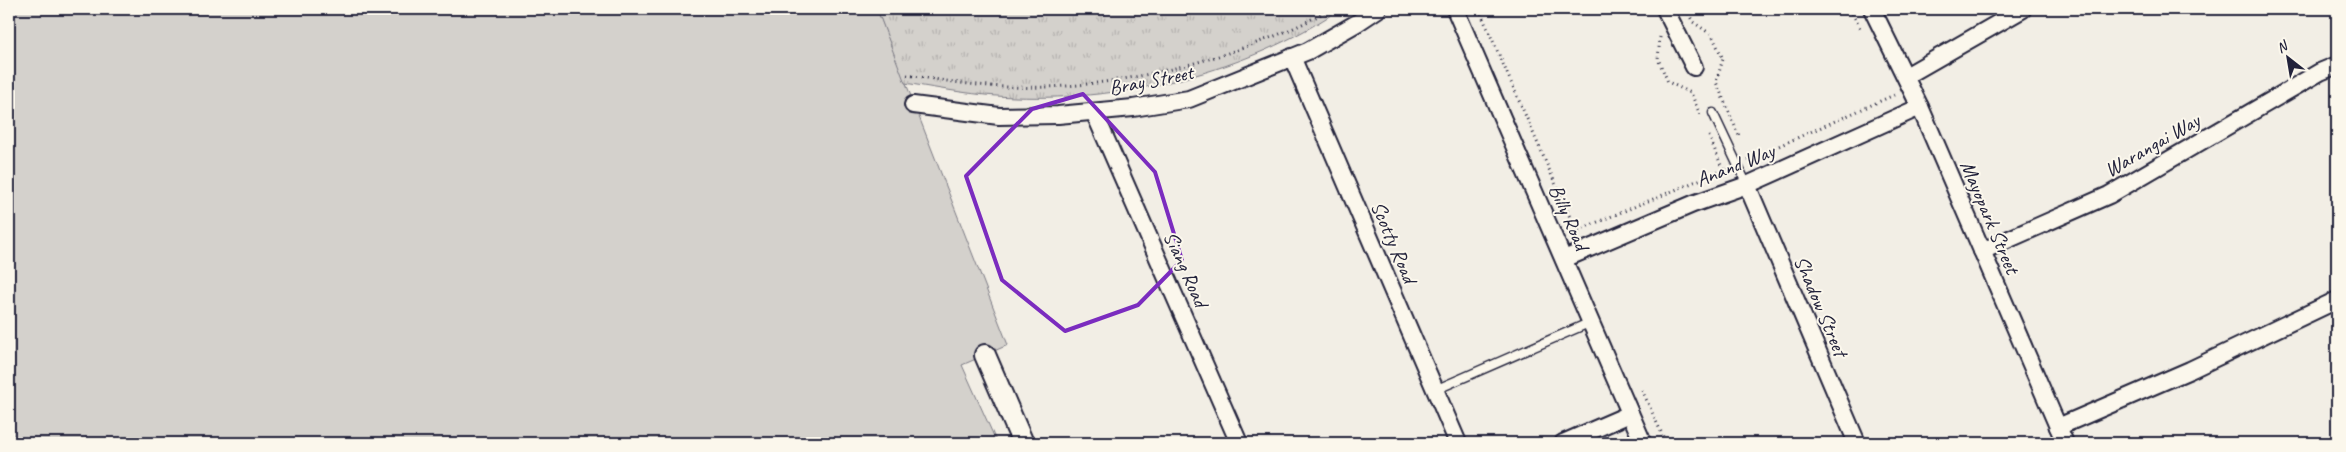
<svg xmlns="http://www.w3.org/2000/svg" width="2346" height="452" font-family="Caveat,sans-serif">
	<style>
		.grass { fill: #d4d1cc; stroke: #7b7a84 }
		.park { fill: url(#park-tufts); stroke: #7b7a84 }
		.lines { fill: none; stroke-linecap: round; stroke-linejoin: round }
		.service-casing { stroke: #22223b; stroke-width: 11 }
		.minor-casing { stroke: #22223b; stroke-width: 20 }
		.tertiary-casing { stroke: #22223b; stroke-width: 24 }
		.path { stroke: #22223b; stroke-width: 3; stroke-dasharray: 1 4; stroke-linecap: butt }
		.service { stroke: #fbf7ec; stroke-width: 8 }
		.minor { stroke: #fbf7ec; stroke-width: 16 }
		.tertiary { stroke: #fbf7ec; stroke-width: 20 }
		.marked { fill: none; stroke: #7b2cbf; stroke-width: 4; stroke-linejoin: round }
		.labels { text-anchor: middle; stroke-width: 4; stroke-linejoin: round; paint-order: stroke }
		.street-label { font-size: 21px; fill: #22223b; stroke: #fbf7ec }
	</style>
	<defs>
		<pattern id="park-tufts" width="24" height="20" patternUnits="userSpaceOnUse" patternTransform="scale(1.25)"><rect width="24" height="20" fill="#d4d1cc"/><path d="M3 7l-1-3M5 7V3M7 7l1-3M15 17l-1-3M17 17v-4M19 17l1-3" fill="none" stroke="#b6b3b0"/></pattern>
	</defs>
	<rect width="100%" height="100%" fill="#f2eee5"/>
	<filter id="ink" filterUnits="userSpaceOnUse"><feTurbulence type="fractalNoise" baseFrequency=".02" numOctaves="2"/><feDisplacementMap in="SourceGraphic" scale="10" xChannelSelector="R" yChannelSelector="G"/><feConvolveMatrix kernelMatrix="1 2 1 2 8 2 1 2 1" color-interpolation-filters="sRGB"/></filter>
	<g filter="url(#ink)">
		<!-- grass -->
		<polygon class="grass" points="9,9 877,9 1008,345 962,365 997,443 9,443"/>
		<!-- park -->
		<path class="park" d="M877,9H1340C1247,72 1127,101 1015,97C978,96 942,89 905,83Z"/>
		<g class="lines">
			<!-- service casing -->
			<g class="service-casing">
				<g id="service">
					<polyline points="1713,113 1747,185"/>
					<polyline points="1435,390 1591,322"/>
				</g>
			</g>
			<!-- minor casing -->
			<g class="minor-casing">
				<g id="minor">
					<polyline points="1455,9 1643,443"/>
					<polyline points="1665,9 1694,67"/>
					<polyline points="1872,9 1920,107 2065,443"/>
					<polyline points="1292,57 1458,443"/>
					<polyline points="1906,76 2023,9"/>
					<polyline points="913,105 999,116 1058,115 1133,108 1189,99 1308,51 1357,23 1378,9"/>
					<polyline points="1094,112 1239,443"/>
					<polyline points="1747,185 1857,443"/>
					<polyline points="1982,251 2109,195 2320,72 2337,65"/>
					<polyline points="1564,259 1693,204 1747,185 1920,107"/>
					<polyline points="2058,427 2190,370 2337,300"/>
					<polyline points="1563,443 1630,414"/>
				</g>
			</g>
			<!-- tertiary casing -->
			<g class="tertiary-casing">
				<polyline id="tertiary" points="985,355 1023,443"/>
			</g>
			<!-- path -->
			<g class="path">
				<polyline points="1479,9 1576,231 1728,168"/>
				<polyline points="1686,9 1693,22 1712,35 1723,59 1716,82 1740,138"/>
				<polyline points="1850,9 1860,28"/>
				<polyline points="1660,37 1658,59 1668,82 1691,93 1701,117"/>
				<path d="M907,75C935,79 962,84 990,86C1071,92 1148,78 1225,54C1260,42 1298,29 1329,9"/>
				<polyline points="1709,136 1723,170"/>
				<polyline points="1747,160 1894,95"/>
				<polyline points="1642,390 1666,443"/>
			</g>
			<!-- service -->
			<use href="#service" class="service"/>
			<!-- minor -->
			<use href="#minor" class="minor"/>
			<!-- tertiary -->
			<use href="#tertiary" class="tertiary"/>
		</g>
	</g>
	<!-- marked area -->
	<path class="marked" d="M1083,94L1155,172L1182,260L1138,305L1065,331L1002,280L966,176L1032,109Z"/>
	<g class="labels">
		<!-- street labels -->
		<g class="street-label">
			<text transform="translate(1151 80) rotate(-11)" y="7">Bray Street</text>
			<text transform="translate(2152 145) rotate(-30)" y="7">Warangai Way</text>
			<text transform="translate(1735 165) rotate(-22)" y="7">Anand Way</text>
			<text transform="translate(1569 217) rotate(66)" y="7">Billy Road</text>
			<text transform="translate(1990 217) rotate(67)" y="7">Mayopark Street</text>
			<text transform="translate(1394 242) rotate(67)" y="7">Scotty Road</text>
			<text transform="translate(1186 269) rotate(66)" y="7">Siang Road</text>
			<text transform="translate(1821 306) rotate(67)" y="7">Shadow Street</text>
		</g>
	</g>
	<!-- margin -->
	<rect width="2346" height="452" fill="none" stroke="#fbf7ec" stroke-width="30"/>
	<rect x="15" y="15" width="2316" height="422" fill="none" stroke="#22223b" stroke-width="2" filter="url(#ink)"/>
	<!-- north arrow -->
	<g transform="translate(2288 58) rotate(329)" stroke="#fbf7ec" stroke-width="4" paint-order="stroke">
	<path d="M0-4L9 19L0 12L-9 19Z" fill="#22223b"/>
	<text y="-8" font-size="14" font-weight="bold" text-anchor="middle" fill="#22223b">N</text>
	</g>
</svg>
